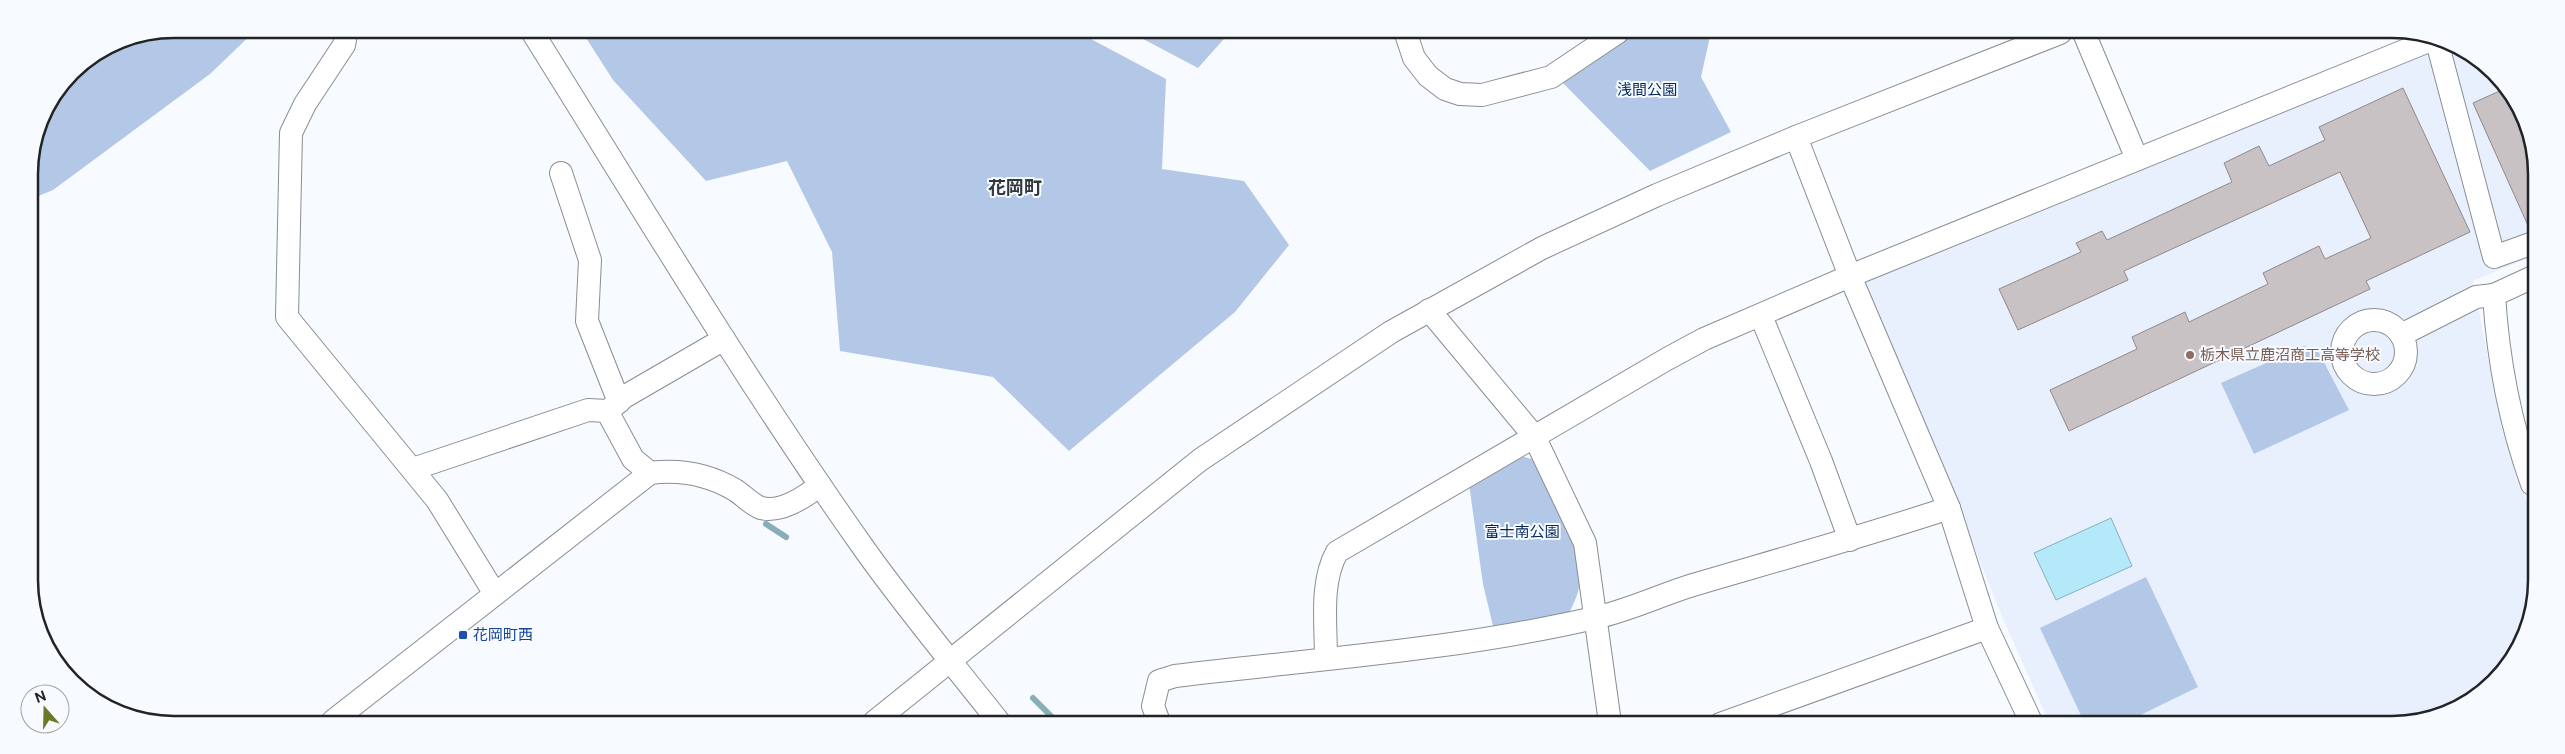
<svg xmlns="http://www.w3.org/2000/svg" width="2565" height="754" font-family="'Public Sans','Noto Sans JP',sans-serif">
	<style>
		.built { fill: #e8f0fd }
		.green { fill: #b3c8e7 }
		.water { fill: #b4e9f9; stroke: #88aeb9 }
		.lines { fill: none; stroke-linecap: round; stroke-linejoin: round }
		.stream { stroke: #88aeb9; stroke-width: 6 }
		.building { fill: #c9c2c5; stroke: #90898c }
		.minor-casing { stroke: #8a8d92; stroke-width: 24 }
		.minor { stroke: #fff; stroke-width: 22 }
		.education-dot { fill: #8d6e63; stroke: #f7faff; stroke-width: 2 }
		.transit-dot { fill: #1a4fb4; stroke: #f7faff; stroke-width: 2 }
		.labels { text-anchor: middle; stroke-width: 4; stroke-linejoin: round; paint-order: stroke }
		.park-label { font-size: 15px; fill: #03285d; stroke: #f7faff }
		.education-label { font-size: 15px; fill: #785e54; stroke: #f7faff; text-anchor: start }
		.transit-label { font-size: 15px; fill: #164399; stroke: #f7faff; text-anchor: start }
		.quarter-label { font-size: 18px; font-weight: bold; fill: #34373c; stroke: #f7faff }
		.rim { fill: none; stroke: #222325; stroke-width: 2.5 }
	</style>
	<rect width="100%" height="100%" fill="#f7faff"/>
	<!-- built -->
	<polygon class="built" points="2446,44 2494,71 2534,145 2533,256 2473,281 2499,414 2532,520 2531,618 2512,661 2480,695 2401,725 2050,724 2003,619 1942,468 1861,282"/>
	<!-- green -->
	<g class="green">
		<polygon points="173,29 257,29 210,74 53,190 29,200 29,164 40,118 71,71 118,40"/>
		<polygon points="581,30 1076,31 1166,79 1162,169 1244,181 1289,245 1235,312 1069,451 993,377 840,351 832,252 787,161 706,181 613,80"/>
		<polygon points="1128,31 1231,31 1198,68"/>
		<polygon points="1638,32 1711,32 1701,77 1731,132 1650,171 1560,80"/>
		<polygon points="2304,346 2318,351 2349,410 2254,454 2221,383"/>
		<path d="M1519,455L1534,460C1554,498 1586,542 1579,587C1578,595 1573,605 1569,613L1493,626L1483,584L1469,484Z"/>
		<polygon points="2146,577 2198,687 2122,724 2085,724 2040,628"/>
	</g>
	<!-- water -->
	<polygon class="water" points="2111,518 2132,566 2056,600 2034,553"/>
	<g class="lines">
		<!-- stream -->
		<g class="stream">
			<polyline points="766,524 786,537"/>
			<polyline points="1033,698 1057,722"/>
		</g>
	</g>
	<!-- building -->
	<g class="building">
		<polygon points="2403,88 2470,232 2366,281 2370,289 2069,431 2050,390 2137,349 2132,337 2185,312 2189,322 2268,284 2263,273 2319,246 2325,259 2371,238 2340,172 2124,271 2128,280 2018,330 1999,289 2081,252 2076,243 2102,231 2107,240 2232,182 2224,163 2259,146 2269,166 2325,140 2319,127"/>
		<polygon points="2504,89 2534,145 2533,230 2530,230 2473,103"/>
	</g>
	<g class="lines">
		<!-- minor casing -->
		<g class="minor-casing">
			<g id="minor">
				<polyline points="347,29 344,45 305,104 291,133 287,317 437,500 495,594"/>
				<path d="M531,30C640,204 746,382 865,550C907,609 954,665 999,722"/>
				<polyline points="1405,31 1414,58 1428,76 1445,89 1460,94 1482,95 1551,77 1618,32"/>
				<polyline points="2084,33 2137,159"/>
				<polyline points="2436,38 2494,257 2533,243"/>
				<polyline points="1796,137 1850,276 1949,508 1987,628 2032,724"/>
				<polyline points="561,173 590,260 587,321 619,402"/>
				<polyline points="1429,310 1534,436 1585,543 1610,723"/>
				<polyline points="1761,316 1821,461 1850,540"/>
				<circle cx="2374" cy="352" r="32"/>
				<polyline points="2401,335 2476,297 2494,295"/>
				<polyline points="608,411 624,397 724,339"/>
				<polyline points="413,469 588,410 607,411 633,459 650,473"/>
				<path d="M2532,484C2510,423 2498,360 2494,295L2533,277"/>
				<path d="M1326,658C1326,624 1320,582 1337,552L1667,359L1704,339L1850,276L2436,38"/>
				<path d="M333,721L650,473C681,469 708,474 735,490C743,495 752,505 761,508C782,513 805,497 820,485"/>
				<polyline points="874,722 1200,460 1391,332 1542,248 1657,195 1796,137 2060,33"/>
				<path d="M1159,722L1153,706L1159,681L1175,676C1315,659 1456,650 1594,618C1628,611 1660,595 1693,585C1778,560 1864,536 1949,508"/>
				<polyline points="1720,724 1987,628"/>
			</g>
		</g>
		<!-- minor -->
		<use href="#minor" class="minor"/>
	</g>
	<!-- markers -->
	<circle class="education-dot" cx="2190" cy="355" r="5"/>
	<rect class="transit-dot" x="458" y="630" width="10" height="10" rx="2.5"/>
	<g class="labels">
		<!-- park labels -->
		<g class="park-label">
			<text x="1647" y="95">浅間公園</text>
			<text x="1522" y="537">富士南公園</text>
		</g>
		<!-- education labels -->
		<g class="education-label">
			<text x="2200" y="360">栃木県立鹿沼商工高等学校</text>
		</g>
		<!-- transit labels -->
		<g class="transit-label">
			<text x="473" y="640">花岡町西</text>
		</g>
		<!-- quarter labels -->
		<g class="quarter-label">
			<text x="1015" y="194">花岡町</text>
		</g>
	</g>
	<!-- crop -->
	<path d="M0 0H2565V754H0ZM174 38H2392A136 136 0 0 1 2528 174V580A136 136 0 0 1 2392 716H174A136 136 0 0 1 38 580V174A136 136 0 0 1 174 38Z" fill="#f7faff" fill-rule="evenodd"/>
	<path class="rim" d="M174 38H2392A136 136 0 0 1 2528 174V580A136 136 0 0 1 2392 716H174A136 136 0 0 1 38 580V174A136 136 0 0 1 174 38Z"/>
	<!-- north arrow -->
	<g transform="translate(45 709) rotate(340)"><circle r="24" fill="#f7faff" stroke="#a2a4a8"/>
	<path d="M0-4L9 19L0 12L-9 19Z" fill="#6b7a27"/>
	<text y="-8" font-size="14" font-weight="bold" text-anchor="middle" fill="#222325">N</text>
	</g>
</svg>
